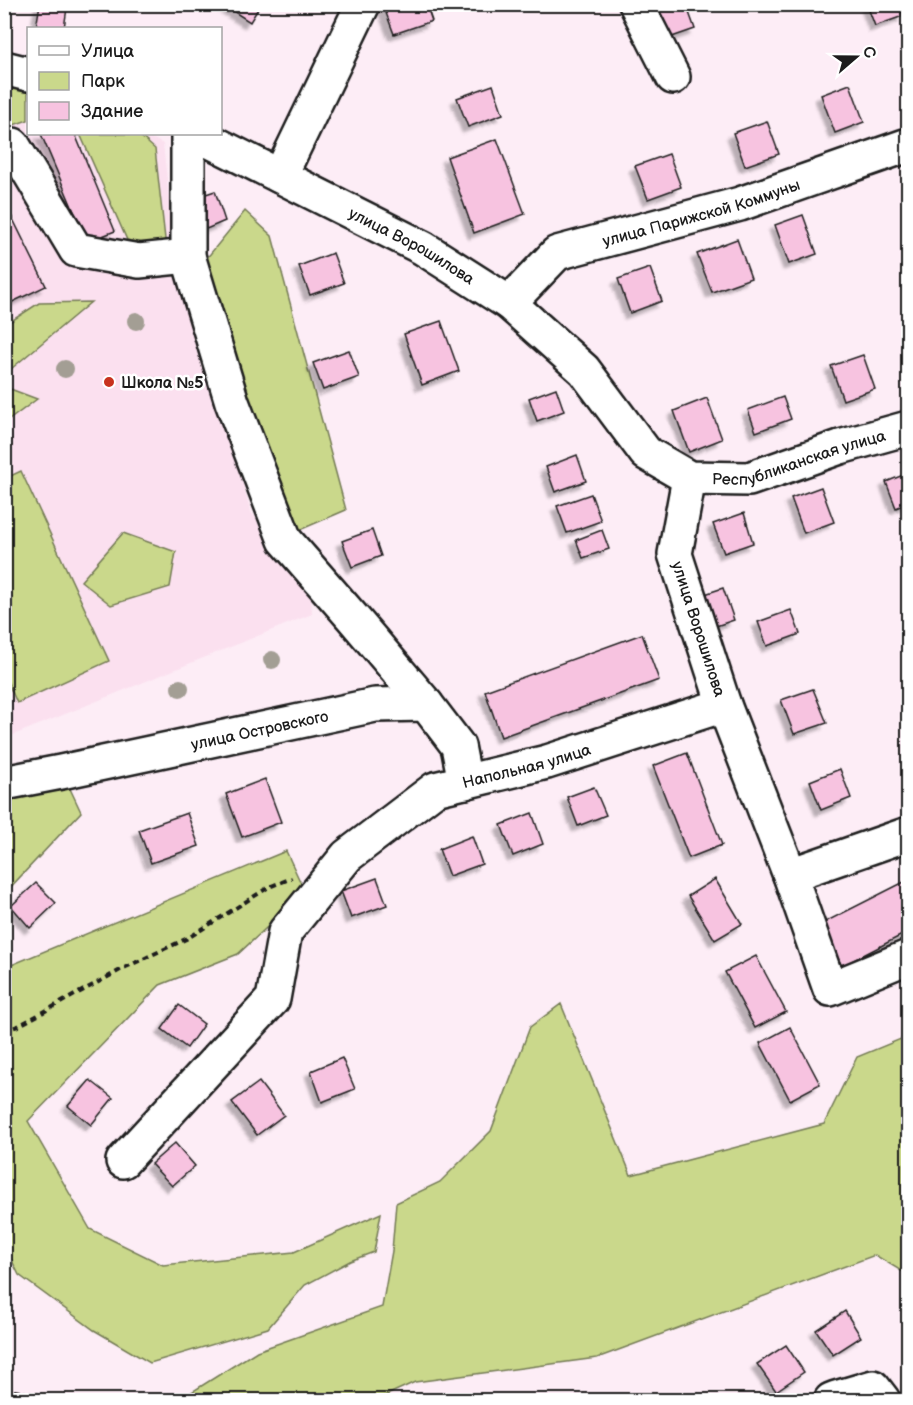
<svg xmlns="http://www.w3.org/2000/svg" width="913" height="1405" font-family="'Balsamiq Sans',sans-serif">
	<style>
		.built { fill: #fbe0ef }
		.green { fill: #cad88b; stroke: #737a54; stroke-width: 1.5 }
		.building { fill: #f7c3e0; stroke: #1c1c1c; stroke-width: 1.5; filter: url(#shadow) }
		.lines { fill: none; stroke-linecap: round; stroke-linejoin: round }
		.minor-casing { stroke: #1c1c1c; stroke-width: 38 }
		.path { stroke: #1c1c1c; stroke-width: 4; stroke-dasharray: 6 4.5; stroke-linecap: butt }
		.minor { stroke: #fff; stroke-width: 33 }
		.tree { fill: #a39e94 }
		.poi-dot { fill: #c8321e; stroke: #fff; stroke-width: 2 }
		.labels { text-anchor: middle; stroke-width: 5; stroke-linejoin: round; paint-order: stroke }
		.street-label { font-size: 16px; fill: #1c1c1c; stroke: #fff }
		.poi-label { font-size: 16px; font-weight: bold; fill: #1c1c1c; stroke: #fff; text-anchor: start }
	</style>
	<defs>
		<filter id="shadow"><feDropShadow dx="-5.5" dy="5.5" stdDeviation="1.5" flood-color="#0004"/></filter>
	</defs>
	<rect width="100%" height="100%" fill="#fdedf6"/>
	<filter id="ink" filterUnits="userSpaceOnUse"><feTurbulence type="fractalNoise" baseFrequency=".0167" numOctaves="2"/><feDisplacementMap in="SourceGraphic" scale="12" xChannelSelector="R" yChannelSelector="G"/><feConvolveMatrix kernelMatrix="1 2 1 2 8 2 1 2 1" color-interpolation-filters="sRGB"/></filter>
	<g filter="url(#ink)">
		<!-- built -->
		<polygon class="built" points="4,83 28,88 28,134 145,134 163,144 175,253 251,512 311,589 312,614 11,736 4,724"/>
		<!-- green -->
		<g class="green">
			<polygon points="5,78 28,83 28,120 5,128"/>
			<polygon points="80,134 138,134 155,149 166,248 127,240"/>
			<polygon points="245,211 272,236 346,510 295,532 239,383 202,264"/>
			<polygon points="91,302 5,374 5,325 39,303"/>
			<polygon points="5,387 37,399 5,423 4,387"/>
			<polygon points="21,471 109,661 17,703 5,676 4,479"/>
			<polygon points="123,533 176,552 170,587 111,605 81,581"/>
			<polygon points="65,778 81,812 5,893 5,791"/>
			<polygon points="286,851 305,892 238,954 160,985 28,1121 90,1229 163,1265 294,1252 381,1213 374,1252 350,1261 305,1285 268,1328 150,1363 94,1330 19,1275 4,1244 4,968"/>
			<polygon points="561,1004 631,1175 824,1124 857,1057 908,1036 908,1275 875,1255 597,1358 415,1382 376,1400 179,1400 257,1351 382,1307 392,1251 396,1203 440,1182 491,1131 530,1027"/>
		</g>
		<!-- building -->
		<g class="building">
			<polygon points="40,4 67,8 64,28 36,28"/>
			<polygon points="222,4 261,4 250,22"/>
			<polygon points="426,4 432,21 394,34 383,5"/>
			<polygon points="656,4 686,4 695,29 669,38"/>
			<polygon points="899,4 903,16 875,26 867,5"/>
			<polygon points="850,84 864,122 835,133 821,95"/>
			<polygon points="493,85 503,114 468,127 457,98"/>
			<polygon points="767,121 779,154 745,166 733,133"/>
			<polygon points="41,134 75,134 115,231 87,242"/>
			<polygon points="497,139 525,214 474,233 447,157"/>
			<polygon points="669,154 681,187 648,199 635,166"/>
			<polygon points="215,191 225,221 204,230 194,198"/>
			<polygon points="4,201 46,286 4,306"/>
			<polygon points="803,215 817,254 789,264 775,225"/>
			<polygon points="737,239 751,278 712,292 697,254"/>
			<polygon points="333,253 344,283 310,295 299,266"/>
			<polygon points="650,268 662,301 630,313 618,279"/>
			<polygon points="441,321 459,371 422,385 404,334"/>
			<polygon points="349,350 359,377 323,390 313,363"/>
			<polygon points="863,355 875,389 843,400 831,366"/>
			<polygon points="556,388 564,411 537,421 529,398"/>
			<polygon points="783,397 791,419 756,432 748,410"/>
			<polygon points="707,398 722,439 689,452 674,411"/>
			<polygon points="577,455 586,481 555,492 546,467"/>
			<polygon points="908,473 908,503 896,508 886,482"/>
			<polygon points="821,487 834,522 804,533 791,498"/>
			<polygon points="591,494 601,521 567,533 557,506"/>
			<polygon points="744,513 753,543 724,553 713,524"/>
			<polygon points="372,530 381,556 352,567 342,541"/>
			<polygon points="602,530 609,549 583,558 576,540"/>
			<polygon points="723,588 734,620 713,627 702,595"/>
			<polygon points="791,610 800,634 767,646 758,622"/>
			<polygon points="642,634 659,680 501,737 485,691"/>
			<polygon points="813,689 827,723 794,734 781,700"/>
			<polygon points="687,753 722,845 689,858 653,766"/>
			<polygon points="840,769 851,798 821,810 810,781"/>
			<polygon points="265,779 281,822 242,837 226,794"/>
			<polygon points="594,787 606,815 578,826 567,797"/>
			<polygon points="187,813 199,846 151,863 139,830"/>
			<polygon points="532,813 543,844 513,856 501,825"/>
			<polygon points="472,836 482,864 449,876 439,849"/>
			<polygon points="377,878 387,905 351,918 341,891"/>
			<polygon points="715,879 742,924 715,940 688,896"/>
			<polygon points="908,880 908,932 842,966 821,924"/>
			<polygon points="36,883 56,903 30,928 11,906"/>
			<polygon points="756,956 786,1012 755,1028 725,972"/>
			<polygon points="179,1005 204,1024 187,1048 162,1029"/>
			<polygon points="790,1027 820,1084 790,1100 760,1043"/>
			<polygon points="342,1058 355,1089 322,1102 311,1071"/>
			<polygon points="90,1080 113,1098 91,1125 68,1106"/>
			<polygon points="259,1082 284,1115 257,1135 232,1102"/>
			<polygon points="175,1143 195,1166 172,1186 151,1164"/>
			<polygon points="845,1311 861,1337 833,1355 816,1330"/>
			<polygon points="786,1345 804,1372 776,1391 757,1364"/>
		</g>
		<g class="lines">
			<!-- minor casing -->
			<g class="minor-casing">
				<g id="minor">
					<polyline points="636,4 673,77"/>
					<polyline points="4,68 28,74"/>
					<polyline points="188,134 188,256 232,402 285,540 353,618 426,704"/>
					<path id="s1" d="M196,134L423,248L509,303L584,370L646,453L689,478L749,479L840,447L908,428"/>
					<polyline points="13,145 76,250 139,261 188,256"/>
					<polyline points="280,176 363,4"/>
					<path id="s2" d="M509,303L557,253L740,204L908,145"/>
					<path id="s3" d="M689,478L675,554L724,705L790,875L830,989L908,957"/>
					<path id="s4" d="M4,783L61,772L375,705L426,704L458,746L465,782"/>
					<polyline points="790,875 908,834"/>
					<path id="s5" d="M123,1161L273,999L285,932L347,856L435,789L547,762L724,705"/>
					<polyline points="831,1400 836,1398 873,1387 883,1400"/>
				</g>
			</g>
			<!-- path -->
			<g class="path">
				<polyline points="4,1031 18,1026 126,967 188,938 269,887 292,878"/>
				<polyline points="4,1387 14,1391 70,1400"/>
			</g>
			<!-- minor -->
			<use href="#minor" class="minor"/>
		</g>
		<!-- trees -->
		<g class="tree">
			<circle cx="136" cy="321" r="9"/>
			<circle cx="65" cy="369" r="9"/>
			<circle cx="272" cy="660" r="9"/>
			<circle cx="180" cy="688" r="9"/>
		</g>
	</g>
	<!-- markers -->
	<circle class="poi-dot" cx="109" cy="382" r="6"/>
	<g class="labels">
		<!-- street labels -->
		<g class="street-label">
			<text dy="6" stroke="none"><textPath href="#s2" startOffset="219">улица Парижской Коммуны</textPath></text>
			<text dy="6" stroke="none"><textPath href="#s1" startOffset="243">улица Ворошилова</textPath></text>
			<text dy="6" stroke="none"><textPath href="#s1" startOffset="723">Республиканская улица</textPath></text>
			<text dy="6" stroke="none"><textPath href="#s3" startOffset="156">улица Ворошилова</textPath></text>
			<text dy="6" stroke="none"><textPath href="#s4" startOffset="261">улица Островского</textPath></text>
			<text dy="6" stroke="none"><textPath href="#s5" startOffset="592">Напольная улица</textPath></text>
		</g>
		<!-- poi labels -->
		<g class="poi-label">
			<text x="121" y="388">Школа №5</text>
		</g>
	</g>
	<!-- margin -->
	<rect width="913" height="1405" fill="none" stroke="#fff" stroke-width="24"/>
	<rect x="12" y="12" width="889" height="1381" fill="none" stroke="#1c1c1c" stroke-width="2" filter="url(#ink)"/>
	<!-- legend -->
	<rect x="27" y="27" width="195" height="108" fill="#ffffff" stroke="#a4a4a4" stroke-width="1.5"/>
	<rect x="39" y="46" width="30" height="9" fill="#ffffff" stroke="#a4a4a4" stroke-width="1.5"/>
	<text x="81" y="57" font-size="18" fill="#1c1c1c">Улица</text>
	<rect x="39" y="72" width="30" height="18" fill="#cad88b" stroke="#a4a4a4" stroke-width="1.5"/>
	<text x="81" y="87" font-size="18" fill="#1c1c1c">Парк</text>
	<rect x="39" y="102" width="30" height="18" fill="#f7c3e0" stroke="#a4a4a4" stroke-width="1.5"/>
	<text x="81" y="117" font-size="18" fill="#1c1c1c">Здание</text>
	<!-- north arrow -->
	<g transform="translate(856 57) rotate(70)" stroke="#ffffff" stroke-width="4.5" paint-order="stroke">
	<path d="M0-4.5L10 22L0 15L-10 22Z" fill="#1c1c1c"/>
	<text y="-9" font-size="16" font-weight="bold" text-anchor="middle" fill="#1c1c1c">С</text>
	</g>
</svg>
